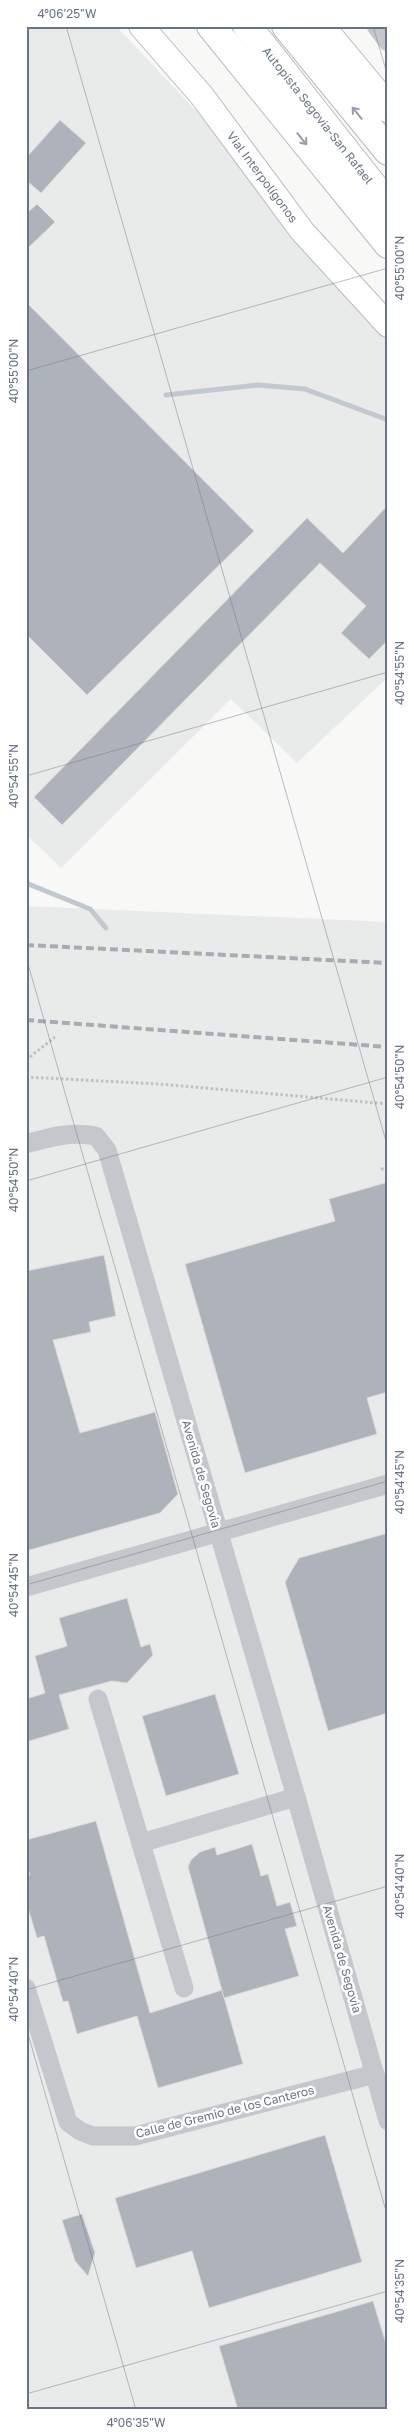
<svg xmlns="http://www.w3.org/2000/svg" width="414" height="2436" font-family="'Golos Text',sans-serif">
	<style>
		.built { fill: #e9eaea }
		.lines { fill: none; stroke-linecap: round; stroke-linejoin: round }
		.stream { stroke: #c2c8cf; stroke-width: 5 }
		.building { fill: #aeb3bb; stroke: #dadbd9 }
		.major-casing { stroke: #b8bbc0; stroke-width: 26 }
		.highway-casing { stroke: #b8babe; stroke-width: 30 }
		.path { stroke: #bfc0c3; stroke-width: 3; stroke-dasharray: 2.5 2.5; stroke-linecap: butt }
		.minor { stroke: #c5c7cc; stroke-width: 19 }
		.major { stroke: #fff; stroke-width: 24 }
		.highway { stroke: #fff; stroke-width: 28 }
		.rail { stroke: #a8abb2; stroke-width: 4; stroke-dasharray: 8 4; stroke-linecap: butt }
		.oneway { stroke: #979daa }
		.ticks { fill: none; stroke: #6a7386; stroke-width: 1; stroke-opacity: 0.45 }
		.labels { text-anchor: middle; stroke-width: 5; stroke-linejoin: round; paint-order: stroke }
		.street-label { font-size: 12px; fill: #6a7386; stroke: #fff }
		.neatline { fill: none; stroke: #6a7386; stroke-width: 2 }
		.ticks-label { font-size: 12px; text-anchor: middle; fill: #6a7386 }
	</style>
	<rect width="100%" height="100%" fill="#f8f9f7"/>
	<!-- built -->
	<g class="built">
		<polygon points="26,26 116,26 388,314 388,677 297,763 231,699 61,868 26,834"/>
		<polygon points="26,906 388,922 388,2410 26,2410"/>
	</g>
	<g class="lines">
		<!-- stream -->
		<g class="stream">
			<polyline points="166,395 258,385 305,389 388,420"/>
			<polyline points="26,883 90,909 106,928"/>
		</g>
	</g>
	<!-- building -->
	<g class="building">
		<polygon points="60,120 86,143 41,193 26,180 26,158"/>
		<polygon points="37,204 55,222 26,250 26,214"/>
		<polygon points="26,302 254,531 87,695 26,634"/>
		<polygon points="388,505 388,640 369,659 341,633 366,606 320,563 62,825 34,797 307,518 343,553"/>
		<polygon points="388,1182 388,1392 367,1398 377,1434 245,1473 185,1264 335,1221 329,1199"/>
		<polygon points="104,1255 116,1316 89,1322 91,1332 53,1340 80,1433 155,1412 178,1494 160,1513 26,1551 26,1271"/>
		<polygon points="388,1533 388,1713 328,1731 285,1582 299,1558"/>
		<polygon points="127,1598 141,1647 150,1644 153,1655 127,1683 112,1681 59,1695 69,1729 26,1742 26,1699 45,1693 35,1656 67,1646 59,1618"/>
		<polygon points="215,1694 239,1774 166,1796 142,1716"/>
		<polygon points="96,1821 150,2013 222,1990 243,2064 158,2088 137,2016 77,2034 68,2001 63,2002 44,1936 37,1938 26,1901 26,1876 30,1875 26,1862 26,1840"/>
		<polygon points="252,1844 261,1876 268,1874 277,1906 290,1902 297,1926 285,1929 299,1976 224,1998 188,1867 191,1860 200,1852 215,1847 217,1855"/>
		<polygon points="325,2135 362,2262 209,2308 192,2251 136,2268 115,2198"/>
		<polygon points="82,2214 95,2253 88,2276 75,2261 62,2220"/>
		<polygon points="373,2301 388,2350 388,2410 238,2410 219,2346"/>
	</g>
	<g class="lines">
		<!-- major casing -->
		<g class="major-casing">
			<g id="major">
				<path id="s1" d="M141,26L202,96L302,231L388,325"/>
			</g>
		</g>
		<!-- highway casing -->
		<g class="highway-casing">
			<g id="highway">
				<polyline points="211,26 388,244"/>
				<path id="s2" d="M247,26L388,205"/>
				<polyline points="286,26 388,151"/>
				<polyline points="320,26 388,108"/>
			</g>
		</g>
		<!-- path -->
		<g class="path">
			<polyline points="26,1060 55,1037"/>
			<polyline points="26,1077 159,1084 388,1104"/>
			<polyline points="381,1169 388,1168"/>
		</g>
		<!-- minor -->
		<g class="minor">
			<polyline points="376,26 388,42"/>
			<path d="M26,1144C50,1137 72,1131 96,1136L107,1150L296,1797L388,2121"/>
			<polyline points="26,1587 388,1484"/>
			<polyline points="98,1699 184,1988"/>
			<polyline points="141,1843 296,1797"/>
			<polyline points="26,1988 68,2122 80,2131 93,2136 135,2136 375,2074"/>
		</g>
		<!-- major -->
		<use href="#major" class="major"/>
		<!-- highway -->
		<use href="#highway" class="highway"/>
		<!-- rail -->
		<g class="rail">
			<polyline points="26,945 388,963"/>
			<polyline points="26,1020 388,1047"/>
		</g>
	</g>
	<!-- one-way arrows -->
	<defs><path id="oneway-shaft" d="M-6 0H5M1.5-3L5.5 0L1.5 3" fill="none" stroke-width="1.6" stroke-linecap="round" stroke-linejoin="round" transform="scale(1.25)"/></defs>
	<g class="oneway">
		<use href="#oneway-shaft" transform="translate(357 113) rotate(-129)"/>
		<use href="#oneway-shaft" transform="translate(302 139) rotate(51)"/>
	</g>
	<!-- ticks -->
	<path class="ticks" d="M66,26L388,1148M373,26L388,77M26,371L388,268M26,776L388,672M26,957L388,2218M26,1181L388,1077M26,1585L388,1481M26,1990L388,1886M26,2027L136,2410M26,2394L388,2291"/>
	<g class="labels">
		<!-- street labels -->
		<g class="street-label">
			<text dy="4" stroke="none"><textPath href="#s2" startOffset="114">Autopista Segovia-San Rafael</textPath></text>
			<text dy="4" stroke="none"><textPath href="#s1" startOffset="194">Vial Interpolígonos</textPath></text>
			<text transform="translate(201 1474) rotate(74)" y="4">Avenida de Segovia</text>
			<text transform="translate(342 1959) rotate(74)" y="4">Avenida de Segovia</text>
			<text transform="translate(225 2112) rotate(-14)" y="4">Calle de Gremio de los Canteros</text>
		</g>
	</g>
	<!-- border -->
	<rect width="414" height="2436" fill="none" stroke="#ffffff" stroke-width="55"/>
	<rect x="28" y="28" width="358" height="2380" class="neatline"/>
	<g class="ticks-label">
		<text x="67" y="18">4°06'25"W</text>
		<text transform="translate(400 268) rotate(-90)" y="4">40°55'00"N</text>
		<text transform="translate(14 371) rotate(-90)" y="4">40°55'00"N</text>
		<text transform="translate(400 673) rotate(-90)" y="4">40°54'55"N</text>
		<text transform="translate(14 776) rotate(-90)" y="4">40°54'55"N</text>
		<text transform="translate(400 1077) rotate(-90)" y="4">40°54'50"N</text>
		<text transform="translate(14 1180) rotate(-90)" y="4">40°54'50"N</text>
		<text transform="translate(400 1482) rotate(-90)" y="4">40°54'45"N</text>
		<text transform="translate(14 1585) rotate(-90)" y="4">40°54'45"N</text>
		<text transform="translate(400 1886) rotate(-90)" y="4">40°54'40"N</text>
		<text transform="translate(14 1989) rotate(-90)" y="4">40°54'40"N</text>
		<text transform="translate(400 2291) rotate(-90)" y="4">40°54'35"N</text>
		<text x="136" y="2427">4°06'35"W</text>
	</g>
</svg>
